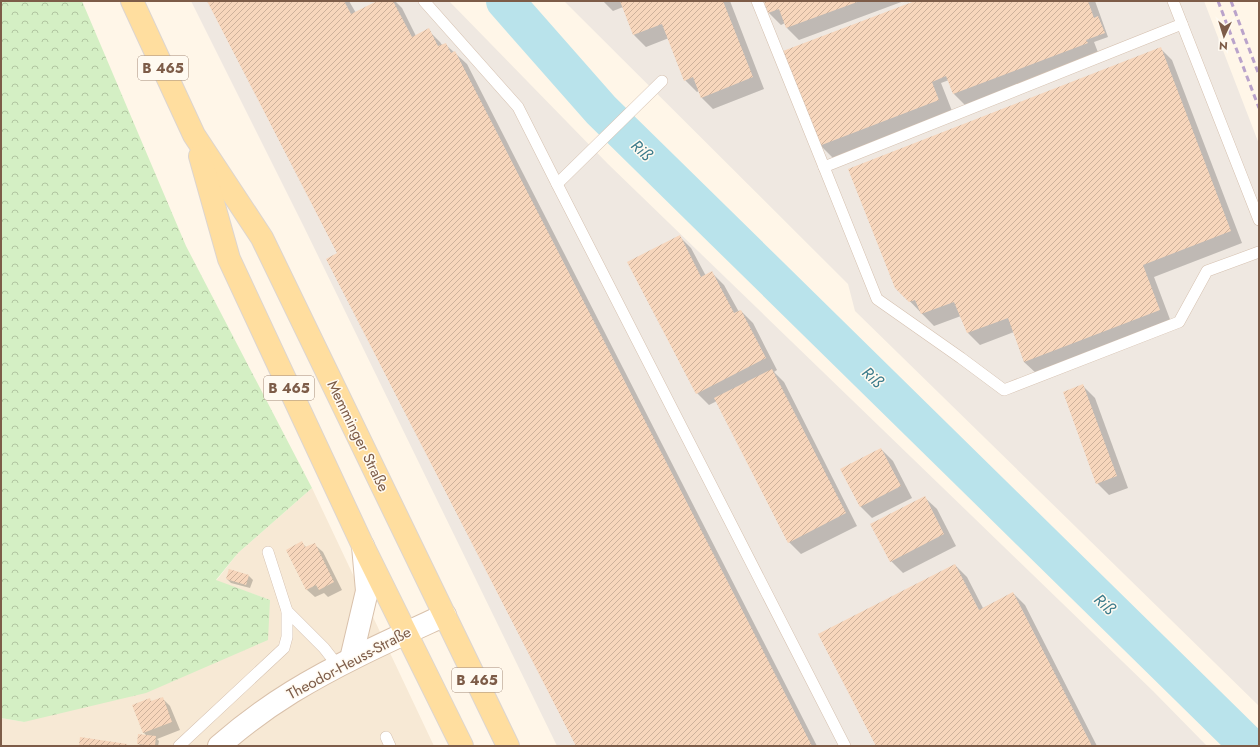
<svg xmlns="http://www.w3.org/2000/svg" width="1260" height="747" font-family="Jost,sans-serif">
	<style>
		.residential { fill: #f7e9d5 }
		.industrial { fill: #efe8e1 }
		.forest { fill: url(#forest-crowns) }
		.shadow { fill: #0003 }
		.lines { fill: none; stroke-linecap: round; stroke-linejoin: round }
		.river { stroke: #b9e3eb; stroke-width: 38 }
		.building { fill: url(#building-hatch) }
		.lane-casing { stroke: #d5c0af; stroke-width: 12 }
		.secondary-casing { stroke: #d9c1ab; stroke-width: 24 }
		.primary-casing { stroke: #ddd5cf; stroke-width: 24 }
		.lane { stroke: #fff; stroke-width: 11 }
		.secondary { stroke: #fff; stroke-width: 22 }
		.primary { stroke: #ffde9f; stroke-width: 22 }
		.rail { stroke: #baa3cb; stroke-width: 3; stroke-dasharray: 6 4; stroke-linecap: butt }
		.labels { text-anchor: middle; stroke-width: 3; stroke-linejoin: round; paint-order: stroke }
		.shield { fill: #fffaf1; stroke: #a48b7b; stroke-width: 1 }
		.shield-label { font-size: 14px; font-weight: bold; fill: #7d5c48 }
		.street-label { font-size: 15px; fill: #7d5c48; stroke: #fffaf1 }
		.water-label { font-size: 16px; font-style: italic; fill: #3b7b8b; stroke: #fffaf1 }
	</style>
	<defs>
		<pattern id="forest-crowns" width="20" height="18" patternUnits="userSpaceOnUse"><rect width="20" height="18" fill="#d4efc4"/><path d="M2 6a3 3 0 1 1 6 0M12 15a3 3 0 1 1 6 0" fill="none" stroke="#b1c5a1"/></pattern>
		<pattern id="building-hatch" width="6" height="6" patternUnits="userSpaceOnUse"><rect width="6" height="6" fill="#f7d6bc"/><path d="M-1 1l2-2M0 6l6-6M5 7l2-2" fill="none" stroke="#cdb19b"/></pattern>
	</defs>
	<rect width="100%" height="100%" fill="#fff6e8"/>
	<!-- residential -->
	<polygon class="residential" points="312,488 434,746 1,746 1,718 24,722 270,600 216,581 238,553"/>
	<!-- industrial -->
	<g class="industrial">
		<polygon points="191,1 449,1 608,164 1153,691 1207,746 557,746 304,227"/>
		<polygon points="564,1 1204,1 1259,144 1259,706 855,311 848,284"/>
	</g>
	<!-- forest -->
	<polygon class="forest" points="1,1 82,1 186,246 312,488 238,553 216,580 270,600 268,640 146,693 24,722 1,718"/>
	<!-- shadow -->
	<g class="shadow">
		<polygon points="208,1 349,1 356,13 379,1 395,1 402,8 416,36 428,30 440,42 442,45 445,44 467,64 817,746 577,746 338,254"/>
		<polygon points="603,1 730,1 764,89 713,109 701,97 699,91 697,92 685,80 669,38 646,47 634,35 623,7 613,11"/>
		<polygon points="765,1 904,1 799,40 787,28 785,23 781,25 769,13"/>
		<polygon points="918,1 1095,1 1108,37 1094,42 1099,55 966,106 954,94 949,80 941,83 954,116 836,161 820,145"/>
		<polygon points="1160,48 1172,60 1242,243 1154,277 1171,322 1037,374 1024,362 1014,332 980,345 968,333 961,316 934,326 896,287"/>
		<polygon points="679,236 691,248 706,276 712,273 724,285 739,312 741,311 753,323 777,370 774,372 784,382 857,526 801,554 789,542 717,401 709,405 697,393 629,263"/>
		<polygon points="1083,386 1095,398 1128,488 1109,495 1097,483"/>
		<polygon points="881,449 893,461 912,498 872,518 860,506"/>
		<polygon points="924,497 937,509 956,546 903,573 891,561"/>
		<polygon points="302,543 307,548 314,544 323,552 342,590 328,597 324,593 315,597 306,589"/>
		<polygon points="955,565 967,577 983,608 1013,593 1025,605 1097,746 877,746"/>
		<polygon points="229,571 249,576 253,580 250,588 231,583 227,579"/>
		<polygon points="162,698 170,706 180,730 157,739 159,741 158,746 141,746 138,743 147,736 144,733 134,705 152,702"/>
	</g>
	<g class="lines">
		<!-- river -->
		<polyline class="river" points="505,1 601,110 1249,746"/>
	</g>
	<!-- building -->
	<g class="building">
		<polygon points="207,1 344,1 351,14 377,1 393,1 412,37 429,28 438,46 446,43 451,53 455,51 812,746 576,746 326,259 337,253"/>
		<polygon points="620,1 723,1 753,77 701,98 693,77 684,81 662,24 633,35"/>
		<polygon points="764,1 860,1 786,28 779,9 768,13"/>
		<polygon points="915,1 1088,1 1094,18 1098,16 1105,33 1086,40 1088,43 953,94 946,76 932,82 939,100 819,146 783,51"/>
		<polygon points="1161,47 1231,231 1143,265 1160,310 1024,362 1008,318 967,333 954,302 921,314 915,300 909,302 895,288 848,169"/>
		<polygon points="680,235 701,277 712,271 734,313 741,310 766,358 696,394 627,262"/>
		<polygon points="772,369 846,513 788,543 714,398"/>
		<polygon points="1083,384 1117,476 1096,484 1063,392"/>
		<polygon points="881,448 901,486 860,507 840,469"/>
		<polygon points="925,496 944,534 890,562 870,524"/>
		<polygon points="302,541 305,547 315,543 334,582 319,590 316,585 306,590 286,550"/>
		<polygon points="955,564 979,610 1013,592 1092,746 876,746 818,634"/>
		<polygon points="229,569 249,575 246,585 226,579"/>
		<polygon points="163,697 172,722 143,733 132,705 150,698 151,701"/>
		<polygon points="138,734 156,736 155,746 137,744"/>
		<polygon points="80,737 127,744 127,746 79,746"/>
	</g>
	<g class="lines">
		<!-- lane casing -->
		<g class="lane-casing">
			<g id="lane">
				<polyline points="424,1 518,107 557,184 845,746"/>
				<polyline points="757,1 824,167 877,299 961,358 1004,390 1179,322 1207,271 1259,252"/>
				<polyline points="1173,1 1259,220"/>
				<polyline points="824,167 1182,24"/>
				<polyline points="557,184 662,81"/>
				<polyline points="287,611 324,648 338,666"/>
				<polyline points="386,737 390,746"/>
				<polyline points="179,746 284,648 287,637 287,611 268,552"/>
			</g>
		</g>
		<!-- secondary casing -->
		<g class="secondary-casing">
			<g id="secondary">
				<polyline points="351,659 367,591 363,546"/>
				<path d="M219,746C242,726 266,708 292,692C341,662 393,639 445,615"/>
			</g>
		</g>
		<!-- primary casing -->
		<g class="primary-casing">
			<g id="primary">
				<polyline points="132,1 194,135 262,238 508,746"/>
				<polyline points="200,156 229,259 363,546 462,746"/>
			</g>
		</g>
		<!-- lane -->
		<use href="#lane" class="lane"/>
		<!-- secondary -->
		<use href="#secondary" class="secondary"/>
		<!-- primary -->
		<use href="#primary" class="primary"/>
		<!-- rail -->
		<g class="rail">
			<polyline points="1218,1 1259,108"/>
			<polyline points="1231,1 1259,75"/>
		</g>
	</g>
	<g class="labels">
		<!-- shield labels -->
		<g class="shield">
			<rect x="138" y="56" width="50" height="24" rx="3"/>
			<rect x="264" y="376" width="50" height="24" rx="3"/>
			<rect x="452" y="668" width="50" height="24" rx="3"/>
		</g>
		<g class="shield-label">
			<text x="163" y="73">B 465</text>
			<text x="289" y="393">B 465</text>
			<text x="477" y="685">B 465</text>
		</g>
		<!-- street labels -->
		<g class="street-label">
			<text transform="translate(358 436) rotate(64)" y="5">Memminger Straße</text>
			<text transform="translate(349 663) rotate(-28)" y="5">Theodor-Heuss-Straße</text>
		</g>
		<!-- water labels -->
		<g class="water-label">
			<text transform="translate(642 150) rotate(44)" y="6">Riß</text>
			<text transform="translate(873 377) rotate(44)" y="6">Riß</text>
			<text transform="translate(1105 604) rotate(44)" y="6">Riß</text>
		</g>
	</g>
	<!-- border -->
	<rect width="1260" height="747" fill="none" stroke="#7d5c48" stroke-width="4"/>
	<!-- north arrow -->
	<g transform="translate(1224 36) rotate(184)" stroke="#fffaf1" stroke-width="3" paint-order="stroke">
	<path d="M0-3L7 15L0 10L-7 15Z" fill="#7d5c48"/>
	<text y="-6" font-size="11" font-weight="bold" text-anchor="middle" fill="#7d5c48">N</text>
	</g>
</svg>
